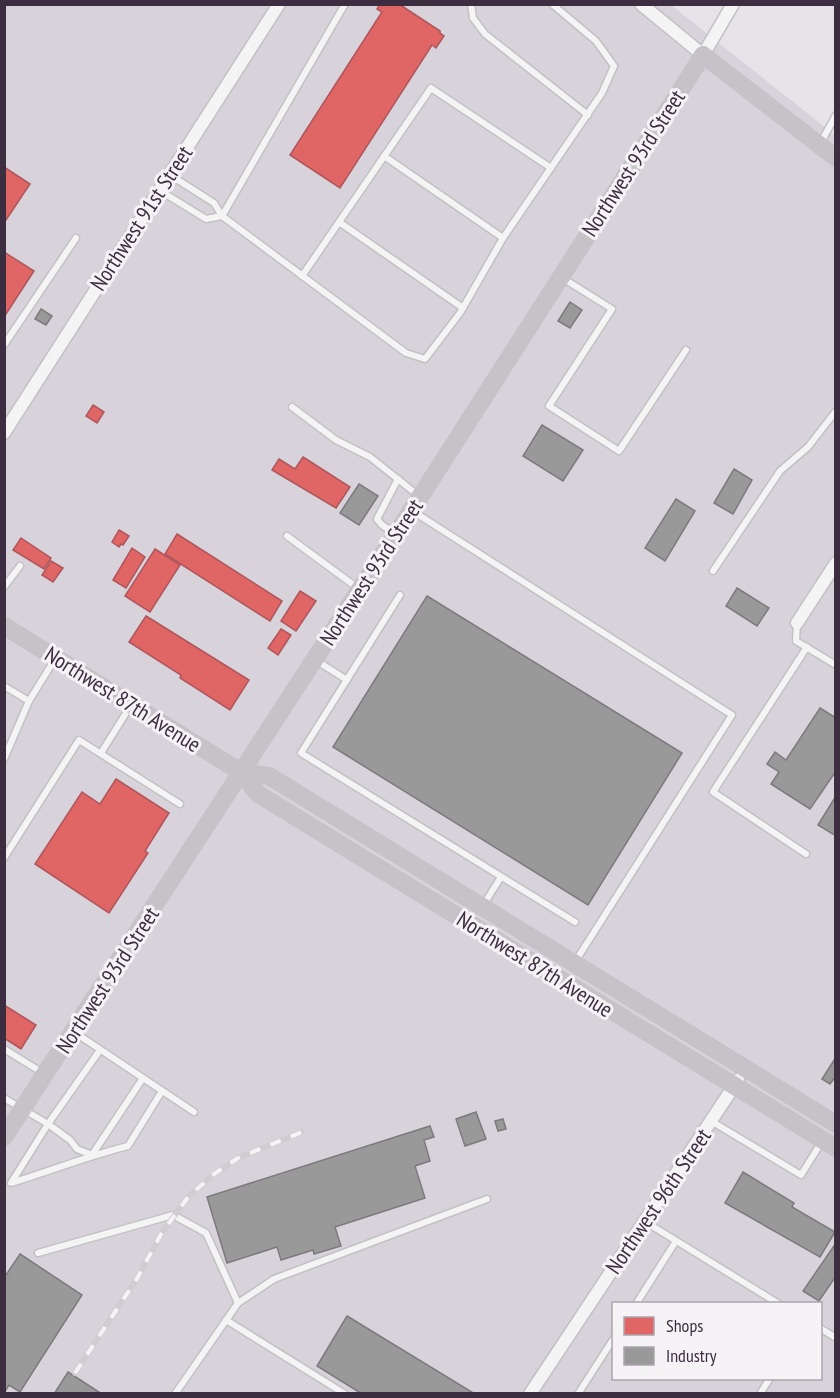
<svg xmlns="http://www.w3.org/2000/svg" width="840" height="1398" font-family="'PT Sans Narrow',sans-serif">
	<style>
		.built { fill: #d8d3db; fill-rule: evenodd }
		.shops { fill: #e06666; stroke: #af555b; stroke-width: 1.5 }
		.industry { fill: #999; stroke: #7d797e; stroke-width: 1.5 }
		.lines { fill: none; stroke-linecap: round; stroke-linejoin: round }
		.lane-casing { stroke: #c2c0c4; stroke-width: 9 }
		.street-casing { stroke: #c2c0c4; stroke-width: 15 }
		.lane { stroke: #f5f4f5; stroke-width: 6 }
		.street { stroke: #f5f4f5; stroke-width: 12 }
		.secondary { stroke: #c6c2c7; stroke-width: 18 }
		.rail-casing { stroke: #cfcdd0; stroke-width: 6 }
		.rail { stroke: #f6f3f7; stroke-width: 4; stroke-dasharray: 11; stroke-linecap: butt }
		.labels { text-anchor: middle; stroke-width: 6; stroke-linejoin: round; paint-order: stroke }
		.street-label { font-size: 22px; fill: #3c2d40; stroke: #f6f3f7 }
	</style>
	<rect width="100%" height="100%" fill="#e7e4e9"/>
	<!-- built -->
	<path class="built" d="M5,5H671L835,135V1393L5,1394ZM614,1304H820V1378H614Z"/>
	<!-- shops -->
	<g class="shops">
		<polygon points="380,4 399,4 440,31 440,33 444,36 436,48 432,45 340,188 290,155 382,12 377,9"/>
		<polygon points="4,167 30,184 4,223"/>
		<polygon points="4,252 34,271 6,314 4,313"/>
		<polygon points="93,405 104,412 97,423 86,416"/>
		<polygon points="303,457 350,487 336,508 272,470 279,459 295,469"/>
		<polygon points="119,530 129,536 123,545 121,544 119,547 112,542"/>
		<polygon points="177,534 282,601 270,621 165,554"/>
		<polygon points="21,538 51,558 44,569 13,550"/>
		<polygon points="132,548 145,557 126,588 113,580"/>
		<polygon points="155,549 180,565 150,612 125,596"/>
		<polygon points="51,561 63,568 53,582 42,575"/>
		<polygon points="300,591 316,601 296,631 281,621"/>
		<polygon points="146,616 249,680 230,710 180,678 181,675 129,642"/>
		<polygon points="281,629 291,635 278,655 268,648"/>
		<polygon points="116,779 169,813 145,851 148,853 109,913 35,864 82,792 100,804"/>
		<polygon points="4,1005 36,1025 21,1049 4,1038"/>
	</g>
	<!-- industry -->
	<g class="industry">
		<polygon points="570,302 582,310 570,328 558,321"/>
		<polygon points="41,309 52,316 46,325 35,319"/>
		<polygon points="542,425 583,450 563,481 523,456"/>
		<polygon points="734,469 752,480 733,514 714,503"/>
		<polygon points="359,484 378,496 359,525 340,513"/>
		<polygon points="676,499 695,511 665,561 645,548"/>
		<polygon points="737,588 769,608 757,626 726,606"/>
		<polygon points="427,596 682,753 588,905 333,747"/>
		<polygon points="820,708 836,718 836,771 810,809 771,784 779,772 767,764 775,752 786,760"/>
		<polygon points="836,796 836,836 818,825"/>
		<polygon points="836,1057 836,1076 830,1084 822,1079"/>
		<polygon points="476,1112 486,1139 465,1146 456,1119"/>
		<polygon points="503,1119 506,1129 498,1131 495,1121"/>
		<polygon points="430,1126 434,1137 424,1140 430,1161 415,1166 425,1198 335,1227 341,1246 314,1254 313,1250 281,1260 277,1247 227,1263 207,1197"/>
		<polygon points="743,1172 794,1203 792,1207 835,1232 820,1257 725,1203"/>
		<polygon points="836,1243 836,1276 819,1301 803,1291"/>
		<polygon points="20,1254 82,1295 20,1392 9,1385 4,1393 4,1278"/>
		<polygon points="347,1316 475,1394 362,1394 317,1366"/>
		<polygon points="68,1372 102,1394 54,1394"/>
	</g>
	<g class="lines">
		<!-- lane casing -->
		<g class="lane-casing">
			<g id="lane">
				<polyline points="471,4 473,18 485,34 588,115"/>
				<polyline points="821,142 836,115"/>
				<polyline points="384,156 503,238"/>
				<polyline points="170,175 214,203 222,216 406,353 425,359 460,313 503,238 602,93 614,66 596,41 552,4"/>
				<polyline points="159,190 206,219 222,216 345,4"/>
				<polyline points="339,222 463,308"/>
				<polyline points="302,276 431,88 551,168"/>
				<polyline points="564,279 612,309 549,406 619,451 686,350"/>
				<polyline points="4,345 76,238"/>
				<polyline points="292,407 336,440 370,457 419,496"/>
				<polyline points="414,512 732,715 575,962"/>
				<polyline points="395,534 382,525 377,519 398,479"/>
				<polyline points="287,536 359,589"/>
				<polyline points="713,571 780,471 808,447 836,411"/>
				<polyline points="4,587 20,566"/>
				<polyline points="400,595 301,753 575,922"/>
				<polyline points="797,623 796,641 836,665"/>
				<polyline points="317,661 347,680"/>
				<polyline points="4,686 29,701 55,659"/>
				<polyline points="101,753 131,705"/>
				<polyline points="4,759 29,701"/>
				<polyline points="806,854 713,792 807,647"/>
				<polyline points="4,858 79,740 180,804"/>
				<polyline points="484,904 501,877"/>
				<polyline points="74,1032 194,1112"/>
				<polyline points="4,1049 43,1073"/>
				<path d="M100,1050L48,1124L11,1183C50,1171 88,1156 128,1146L162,1091"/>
				<polyline points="4,1098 48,1124 70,1140 77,1149 92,1155 143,1078"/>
				<polyline points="711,1121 801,1175 821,1143"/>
				<polyline points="644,1221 779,1304"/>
				<polyline points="38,1253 173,1215 206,1233 238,1303"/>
				<polyline points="636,1304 676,1241"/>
				<polyline points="226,1320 345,1394"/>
				<polyline points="820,1328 836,1338"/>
				<polyline points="175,1394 238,1303 274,1279 487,1199"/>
				<polyline points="578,1394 614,1338"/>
				<polyline points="760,1394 770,1378"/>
			</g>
		</g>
		<!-- street casing -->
		<g class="street-casing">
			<g id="street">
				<polyline points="641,4 703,55 733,4"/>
				<polyline points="4,433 279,4"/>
				<polyline points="797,623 836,563"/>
				<polyline points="530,1394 738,1080"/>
			</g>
		</g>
		<!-- lane -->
		<use href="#lane" class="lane"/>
		<!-- street -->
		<use href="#street" class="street"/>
		<!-- secondary -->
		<g class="secondary">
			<polyline points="4,626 241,772 258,794 836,1148"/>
			<polyline points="241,772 269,776 836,1124"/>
			<polyline points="4,1137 420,497 703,55 836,158"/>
		</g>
		<!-- rail casing -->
		<g class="rail-casing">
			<polyline id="rail" points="75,1373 138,1277 161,1234 188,1197 214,1174 238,1158 302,1132"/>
		</g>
		<!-- rail -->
		<use href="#rail" class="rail"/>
	</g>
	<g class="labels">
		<!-- street labels -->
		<g class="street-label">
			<text transform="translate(633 163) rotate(-57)" y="8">Northwest 93rd Street</text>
			<text transform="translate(141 218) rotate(-57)" y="8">Northwest 91st Street</text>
			<text transform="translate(371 572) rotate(-57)" y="8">Northwest 93rd Street</text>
			<text transform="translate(123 699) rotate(32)" y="8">Northwest 87th Avenue</text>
			<text transform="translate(535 964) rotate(32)" y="8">Northwest 87th Avenue</text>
			<text transform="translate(107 980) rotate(-57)" y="8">Northwest 93rd Street</text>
			<text transform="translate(658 1201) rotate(-56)" y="8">Northwest 96th Street</text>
		</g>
	</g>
	<!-- border -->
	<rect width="840" height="1398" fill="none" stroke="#3c2d40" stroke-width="12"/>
	<!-- legend -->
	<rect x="612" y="1302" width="210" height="78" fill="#f6f3f7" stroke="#aca4ae" stroke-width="1.5"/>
	<rect x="624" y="1317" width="30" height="18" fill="#e06666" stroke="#aca4ae" stroke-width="1.5"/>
	<text x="666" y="1332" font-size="18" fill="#3c2d40">Shops</text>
	<rect x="624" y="1347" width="30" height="18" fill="#999999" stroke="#aca4ae" stroke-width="1.5"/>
	<text x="666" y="1362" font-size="18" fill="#3c2d40">Industry</text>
</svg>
